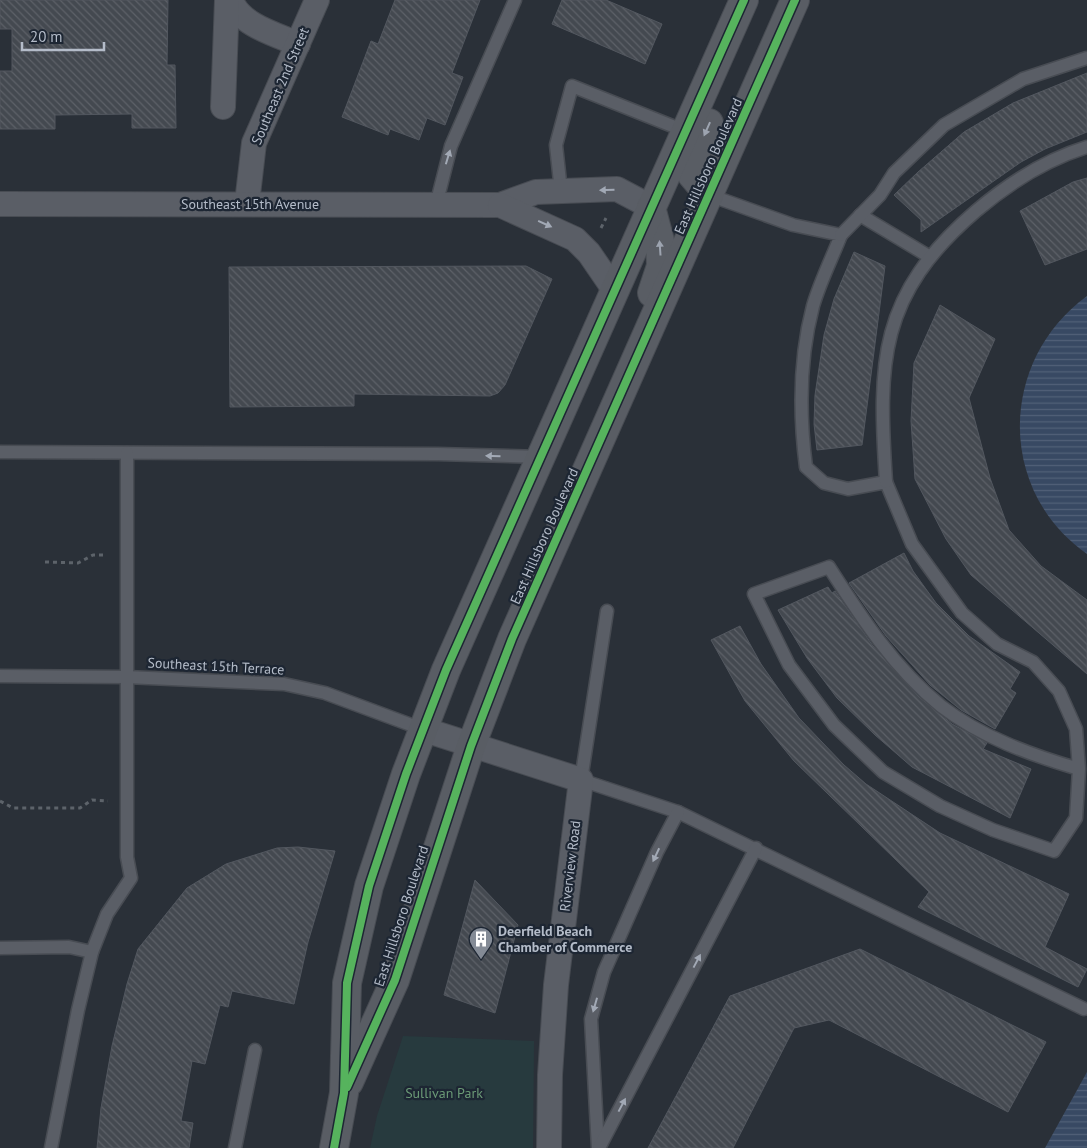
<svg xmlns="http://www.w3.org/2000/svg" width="1087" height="1148" font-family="'PT Sans',sans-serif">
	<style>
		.green { fill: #273a3e }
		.water { fill: url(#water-rules) }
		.building { fill: url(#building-back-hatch); stroke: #52575f }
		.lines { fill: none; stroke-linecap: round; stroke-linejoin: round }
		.service-casing { stroke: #484c53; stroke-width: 15 }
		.minor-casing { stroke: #484c53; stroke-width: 26 }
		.secondary-casing { stroke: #484c53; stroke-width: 30 }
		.path { stroke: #5d636a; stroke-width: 3; stroke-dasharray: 4 4; stroke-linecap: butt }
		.service { stroke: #5a5e66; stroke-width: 12 }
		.minor { stroke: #5a5e66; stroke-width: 24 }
		.secondary { stroke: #595d64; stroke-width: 28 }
		.cycleway-casing { stroke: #1d2633; stroke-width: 11 }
		.cycleway { stroke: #56b35d; stroke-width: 8 }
		.oneway { fill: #9da4b0 }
		.oneway2 { fill: #a2a9b5 }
		.labels { text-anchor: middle; stroke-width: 4.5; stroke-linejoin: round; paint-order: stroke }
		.street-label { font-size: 14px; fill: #b4bcc9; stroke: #1d2633 }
		.poi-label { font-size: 14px; font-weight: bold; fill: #b4bcc9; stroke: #1d2633; text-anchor: start }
		.park-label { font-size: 14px; fill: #6b9a76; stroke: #1d2633 }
	</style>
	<defs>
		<pattern id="water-rules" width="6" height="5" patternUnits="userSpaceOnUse" patternTransform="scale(1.25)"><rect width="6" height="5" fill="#384963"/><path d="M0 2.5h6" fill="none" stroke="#526178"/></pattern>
		<pattern id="building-back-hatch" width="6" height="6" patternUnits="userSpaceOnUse" patternTransform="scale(1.25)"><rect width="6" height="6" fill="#444950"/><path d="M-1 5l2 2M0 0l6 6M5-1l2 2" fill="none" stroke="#5d6168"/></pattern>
	</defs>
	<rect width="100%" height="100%" fill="#2a3038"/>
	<!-- green -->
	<polygon class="green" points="403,1036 534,1041 533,1148 370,1148 377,1116"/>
	<!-- water -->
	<g class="water">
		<path d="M1087,296V554C997,491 998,361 1087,296Z"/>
		<polygon points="1087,1072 1087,1148 1045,1148"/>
	</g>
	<!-- building -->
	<g class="building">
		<polygon points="0,0 168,0 167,65 175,65 176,128 132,128 132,114 55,115 55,129 0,129 0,71 12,71 12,29 0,29"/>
		<polygon points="395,0 480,0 452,73 463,77 445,125 427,118 419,140 390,129 388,135 342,117 371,41 378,44"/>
		<polygon points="562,0 606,0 662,24 645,64 552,24"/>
		<polygon points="1087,73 1087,132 1045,149 1021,162 921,232 921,220 894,195 918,172 964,132 1013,103"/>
		<polygon points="1087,178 1087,249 1045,265 1020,211 1073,182"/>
		<polygon points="854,252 885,266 862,445 817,450 814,424 815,395 824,335 834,299"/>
		<polygon points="526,266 552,279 505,385 498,393 490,396 354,394 354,406 230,407 229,267"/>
		<polygon points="940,305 995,339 969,398 990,478 1009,530 1041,566 1087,600 1087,674 971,575 946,539 915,479 911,421 914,363"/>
		<polygon points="904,553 913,571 936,603 969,636 1020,672 1010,689 1016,693 995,729 961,710 930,685 886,636 849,583"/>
		<polygon points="828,587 832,593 835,591 873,646 919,697 952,724 987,743 983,749 1031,769 1010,818 912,767 875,735 837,698 807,658 778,610"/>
		<polygon points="740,626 761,664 799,718 844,765 866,784 940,833 1069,894 1045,947 1087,969 1078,987 918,907 929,892 794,761 745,701 711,640"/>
		<polygon points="298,847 335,851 308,942 294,1004 232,991 228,1007 220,1005 205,1064 192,1061 181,1121 193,1123 189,1148 97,1148 101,1108 112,1046 127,984 138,949 187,888 226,864 277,848"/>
		<polygon points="475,880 518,925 495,1013 444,995"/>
		<polygon points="860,949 1046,1042 1008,1112 829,1020 794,1028 733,1148 648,1148 730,996"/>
	</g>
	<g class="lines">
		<!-- service casing -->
		<g class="service-casing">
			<g id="service">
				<polyline points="561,191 556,145 572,86 685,131"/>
				<path d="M709,195L793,225L841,235C832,258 820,282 813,306C799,359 799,413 806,467L824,483L848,489L886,482L912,544L962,613L997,644L1033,662L1059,691L1076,729L1079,769L1076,818L1054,851L993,830L940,806L883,772L834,725L789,665L754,594L829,567C861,617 894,668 941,706C981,737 1031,755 1079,769"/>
				<polyline points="436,205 451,146 515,0"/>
				<polyline points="860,215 930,257"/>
				<polyline points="841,235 880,195 894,173 944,125 1023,79 1087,58"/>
				<polyline points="0,452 438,454 542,457"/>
				<path d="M886,482C878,362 878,295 976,211C1009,183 1045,160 1087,147"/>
				<polyline points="607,611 581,780 678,812 1084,1009"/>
				<polyline points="0,676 126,677 284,684 325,693 422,729"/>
				<polyline points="0,948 69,947 92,952"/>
				<polyline points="51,1148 78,1010 92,952 107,914 131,878 127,857 127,453"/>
				<polyline points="235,1148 255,1050"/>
				<polyline points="598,1148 591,1019 604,972 657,852 678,812"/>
				<polyline points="599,1148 756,848"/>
			</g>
		</g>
		<!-- minor casing -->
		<g class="minor-casing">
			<g id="minor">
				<path d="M231,0C240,25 275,34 298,44"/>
				<polyline points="223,107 227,0"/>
				<polyline points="247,203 254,143 317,0"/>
				<polyline points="0,204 500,205 536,192 617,189 651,207"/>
				<polyline points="500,205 575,239 589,253 615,291"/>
				<polyline points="422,729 581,780 556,985 550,1075 549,1148"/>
			</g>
		</g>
		<!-- secondary casing -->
		<g class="secondary-casing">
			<g id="secondary">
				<polyline points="709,195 692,175 695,155 709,123"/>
				<polyline points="651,207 660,241 661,266 652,293"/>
				<polyline points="349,1082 395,980 471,746 512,639 795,0"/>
				<polyline points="334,1148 344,1093 347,983 369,886 406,774 446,670 744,0"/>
			</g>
		</g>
		<!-- path -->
		<g class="path">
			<polyline points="601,228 606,218"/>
			<polyline points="45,562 78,563 93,555 107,555"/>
			<polyline points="0,801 13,808 80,808 92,800 108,801"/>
		</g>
		<!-- service -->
		<use href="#service" class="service"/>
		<!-- minor -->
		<use href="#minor" class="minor"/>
		<!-- secondary -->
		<use href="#secondary" class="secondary"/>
		<!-- cycleway casing -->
		<g class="cycleway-casing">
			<g id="cycleway">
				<polyline points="347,1087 395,980 471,746 512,639 795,0"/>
				<polyline points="334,1148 344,1093 347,983 369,886 406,774 446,670 744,0"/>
			</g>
		</g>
		<!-- cycleway -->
		<use href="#cycleway" class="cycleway"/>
	</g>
	<!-- one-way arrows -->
	<defs><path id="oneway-solid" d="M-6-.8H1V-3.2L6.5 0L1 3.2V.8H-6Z" transform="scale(1.25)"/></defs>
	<g class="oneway">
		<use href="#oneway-solid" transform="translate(707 129) rotate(114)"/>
		<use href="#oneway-solid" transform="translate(660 248) rotate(-94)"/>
	</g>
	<g class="oneway2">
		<use href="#oneway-solid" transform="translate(448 157) rotate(-73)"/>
		<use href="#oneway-solid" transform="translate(607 190) rotate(178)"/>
		<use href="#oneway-solid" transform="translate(545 224) rotate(24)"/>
		<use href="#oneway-solid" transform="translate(493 456) rotate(-178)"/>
		<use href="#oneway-solid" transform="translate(656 855) rotate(115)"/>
		<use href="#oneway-solid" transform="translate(697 961) rotate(-62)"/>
		<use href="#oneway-solid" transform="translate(595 1005) rotate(106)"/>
		<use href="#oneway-solid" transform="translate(622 1105) rotate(-62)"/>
	</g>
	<!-- icons -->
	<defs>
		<g id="building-pin" transform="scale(1.25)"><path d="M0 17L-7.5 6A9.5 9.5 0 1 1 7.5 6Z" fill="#848b96" stroke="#1d2633"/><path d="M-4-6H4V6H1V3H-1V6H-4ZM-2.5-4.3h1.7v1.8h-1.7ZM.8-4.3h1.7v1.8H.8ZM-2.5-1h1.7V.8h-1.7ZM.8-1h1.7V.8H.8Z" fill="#fff"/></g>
	</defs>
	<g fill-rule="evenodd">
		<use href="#building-pin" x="481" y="939"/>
	</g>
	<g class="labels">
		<!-- street labels -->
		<g class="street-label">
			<text transform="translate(280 86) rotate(-67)" y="5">Southeast 2nd Street</text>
			<text transform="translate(708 166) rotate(-66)" y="5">East Hillsboro Boulevard</text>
			<text x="250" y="209">Southeast 15th Avenue</text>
			<text transform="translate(544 536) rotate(-66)" y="5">East Hillsboro Boulevard</text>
			<text transform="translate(216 666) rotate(3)" y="5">Southeast 15th Terrace</text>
			<text transform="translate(570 866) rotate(-83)" y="5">Riverview Road</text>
			<text transform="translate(401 916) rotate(-72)" y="5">East Hillsboro Boulevard</text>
		</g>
		<!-- poi labels -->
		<g class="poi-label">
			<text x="498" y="936">Deerfield Beach<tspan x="498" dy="16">Chamber of Commerce</tspan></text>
		</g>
		<!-- park labels -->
		<g class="park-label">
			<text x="444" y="1098">Sullivan Park</text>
		</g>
	</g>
	<!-- scale -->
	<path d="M22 42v8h82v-8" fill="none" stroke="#b4bcc9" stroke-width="2.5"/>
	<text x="30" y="42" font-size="15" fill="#b4bcc9" stroke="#1d2633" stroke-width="4" paint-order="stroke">20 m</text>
</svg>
